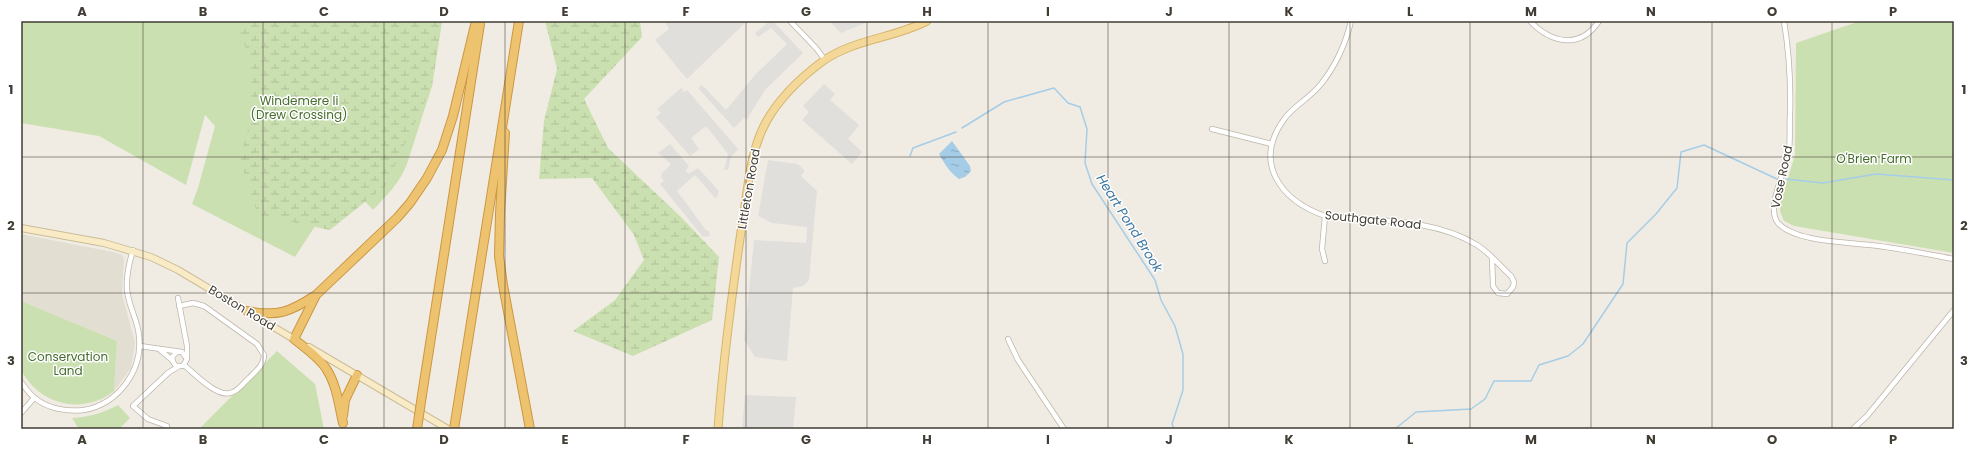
<svg xmlns="http://www.w3.org/2000/svg" width="1975" height="450" font-family="Poppins,sans-serif">
	<style>
		.residential { fill: #e3ded2 }
		.green { fill: #cbe0b0 }
		.wetland { fill: url(#wetland-marsh) }
		.parking { fill: #e1dfdc }
		.water { fill: url(#water-ripples) }
		.lines { fill: none; stroke-linecap: round; stroke-linejoin: round }
		.stream { stroke: #a5cde7; stroke-width: 1.5 }
		.minor-casing { stroke: #bdb6aa; stroke-width: 6 }
		.secondary-casing { stroke: #cbbd97; stroke-width: 8 }
		.primary-casing { stroke: #d6b56b; stroke-width: 9 }
		.motorway-casing { stroke: #cc9742; stroke-width: 10 }
		.minor { stroke: #fff; stroke-width: 4.5 }
		.secondary { stroke: #f8ebc5; stroke-width: 6 }
		.primary { stroke: #f3d899; stroke-width: 7 }
		.motorway { stroke: #eec370; stroke-width: 8 }
		.motorway-bridge-casing { stroke: #cc9742; stroke-width: 10; stroke-linecap: butt }
		.motorway-bridge { stroke: #eec370; stroke-width: 8 }
		.grid { fill: none; stroke: #413c34; stroke-width: 1; stroke-opacity: 0.55 }
		.labels { text-anchor: middle; stroke-width: 3; stroke-linejoin: round; paint-order: stroke }
		.park-label { font-size: 12px; fill: #466c2e; stroke: #fff }
		.street-label { font-size: 12px; fill: #413c34; stroke: #fff }
		.water-label { font-size: 13px; font-style: italic; fill: #3a76a1; stroke: #fff }
		.neatline { fill: none; stroke: #413c34; stroke-width: 1.5 }
		.grid-label { font-size: 13px; text-anchor: middle; font-weight: bold; fill: #413c34 }
	</style>
	<defs>
		<pattern id="wetland-marsh" width="20" height="14" patternUnits="userSpaceOnUse"><rect width="20" height="14" fill="#cbe0b0"/><path d="M1 5h8M5 5V1M11 12h8M15 12V8" fill="none" stroke="#b0c198"/></pattern>
		<pattern id="water-ripples" width="26" height="14" patternUnits="userSpaceOnUse"><rect width="26" height="14" fill="#a5cde7"/><path d="M2 4q2-2 4 0t4 0M15 11q2-2 4 0t4 0" fill="none" stroke="#88a8bc"/></pattern>
	</defs>
	<rect width="100%" height="100%" fill="#f0ece4"/>
	<!-- residential -->
	<polygon class="residential" points="21,234 113,252 122,255 124,258 122,294 135,343 131,368 114,391 117,341 21,301"/>
	<!-- green -->
	<g class="green">
		<path d="M21,21H442L432,86L407,164C400,183 386,196 373,210L345,180L295,257L192,204L198,188L215,126L205,115L186,185L99,136L21,123Z"/>
		<polygon points="1860,21 1954,21 1954,253 1794,226 1784,221 1780,211 1781,201 1795,155 1796,43"/>
		<path d="M21,301L117,341L114,391C92,409 59,409 37,390C31,385 26,378 21,371Z"/>
		<polygon points="277,351 315,384 324,429 199,429"/>
		<path d="M118,405L130,418L119,429H79L72,418C89,417 103,413 118,405Z"/>
	</g>
	<!-- wetland -->
	<g class="wetland">
		<polygon points="245,21 442,21 432,86 385,186 330,230 258,215 240,159 252,114 251,59 239,33"/>
		<polygon points="545,21 640,21 642,37 584,99 608,148 682,218 719,257 712,320 633,356 573,331 615,300 644,260 634,235 592,178 539,179 544,121 557,69"/>
	</g>
	<!-- parking -->
	<g class="parking">
		<polygon points="665,21 747,21 687,79 655,40 669,29"/>
		<polygon points="770,21 773,21 803,53 765,90 747,119 744,118 734,128 698,88 702,85 726,110 755,75 787,44 771,28 758,37 755,33"/>
		<polygon points="829,21 870,21 841,33"/>
		<polygon points="824,84 835,94 830,100 859,125 848,139 862,152 852,164 802,120 809,112 803,106"/>
		<polygon points="681,88 684,92 687,90 738,149 731,157 728,170 724,170 728,154 706,126 691,138 699,149 690,156 656,117 661,113 657,109"/>
		<polygon points="670,144 689,166 686,170 688,174 698,168 719,191 716,199 695,175 677,191 706,230 709,231 710,236 703,237 660,184 664,181 661,177 662,173 671,164 658,153"/>
		<polygon points="768,160 798,164 805,171 801,176 817,191 809,280 803,286 793,288 787,361 755,357 744,340 754,240 806,243 807,227 772,223 758,216"/>
		<polygon points="745,395 796,397 793,429 742,429"/>
	</g>
	<!-- water -->
	<path class="water" d="M952,141L970,166L971,171L965,177L959,179C949,172 945,164 939,154Z"/>
	<g class="lines">
		<!-- stream -->
		<g class="stream">
			<polyline points="962,128 1004,102 1054,88 1068,103 1080,107 1087,129 1085,163 1092,184 1155,280 1161,300 1175,326 1183,354 1183,390 1172,424 1174,429"/>
			<polyline points="910,156 913,148 956,132"/>
			<polyline points="1786,179 1823,183 1876,174 1954,180"/>
			<polyline points="1395,429 1416,412 1471,409 1485,399 1494,381 1531,381 1539,365 1568,356 1583,344 1623,284 1627,243 1656,214 1677,188 1681,152 1704,145 1777,179"/>
		</g>
		<!-- minor casing -->
		<g class="minor-casing">
			<g id="minor">
				<polyline points="790,21 816,48 825,60"/>
				<path d="M1351,21C1346,43 1335,67 1321,84C1311,97 1294,106 1285,118C1252,162 1280,200 1325,216C1375,221 1433,218 1477,245C1490,253 1500,266 1511,276L1514,282L1513,287L1507,294L1498,293L1493,286L1492,258"/>
				<path d="M1530,21C1551,43 1580,50 1599,21"/>
				<path d="M1784,21C1789,52 1791,82 1790,114C1789,128 1791,143 1788,157C1784,173 1766,209 1778,223C1795,242 1846,242 1870,245C1898,248 1927,254 1954,259"/>
				<polyline points="1212,129 1272,144"/>
				<polyline points="1325,216 1322,249 1325,261"/>
				<polyline points="178,298 187,346 187,357"/>
				<path d="M179,306L193,303L204,306L257,344L264,355C264,365 256,371 249,378C244,382 240,389 233,392C219,400 195,374 184,365"/>
				<polyline points="1008,339 1018,360 1064,429"/>
				<polyline points="140,346 182,352 187,359 183,366 176,366 173,362 172,357 177,352"/>
				<polyline points="160,350 172,360"/>
				<path d="M21,382C25,387 29,394 35,398C48,409 68,412 84,410C118,404 143,371 139,336C138,320 128,306 127,289C126,275 129,263 133,250"/>
				<polyline points="21,413 34,398"/>
				<polyline points="167,426 148,419 133,406 168,373 179,366"/>
				<polyline points="1853,429 1867,416 1954,310"/>
			</g>
		</g>
		<!-- secondary casing -->
		<g class="secondary-casing">
			<g id="secondary">
				<polyline points="21,228 104,243 151,257 178,270 297,341"/>
				<polyline points="309,347 448,429"/>
			</g>
		</g>
		<!-- primary casing -->
		<g class="primary-casing">
			<path id="primary" d="M718,429C723,360 732,293 742,225C748,191 749,153 766,122C780,97 800,78 823,61C854,39 895,38 927,21"/>
		</g>
		<!-- motorway casing -->
		<g class="motorway-casing">
			<g id="motorway">
				<polyline points="505,133 500,213 499,256 503,285 530,429"/>
				<path d="M315,297L294,339C305,348 320,358 327,370C337,386 339,406 343,423"/>
				<path d="M247,311C278,317 290,312 316,295L397,218L410,203L427,178L442,150L453,116L476,21"/>
				<polyline points="422,395 480,24"/>
				<polyline points="343,416 345,400 357,375"/>
				<polyline points="454,429 519,21"/>
			</g>
		</g>
		<!-- minor -->
		<use href="#minor" class="minor"/>
		<!-- secondary -->
		<use href="#secondary" class="secondary"/>
		<!-- primary -->
		<use href="#primary" class="primary"/>
		<!-- motorway -->
		<use href="#motorway" class="motorway"/>
		<!-- motorway-bridge casing -->
		<g class="motorway-bridge-casing">
			<polyline id="motorway-bridge" points="417,429 422,395"/>
		</g>
		<!-- motorway-bridge -->
		<use href="#motorway-bridge" class="motorway-bridge"/>
	</g>
	<!-- grid -->
	<path class="grid" d="M143,21V429M263,21V429M384,21V429M505,21V429M625,21V429M746,21V429M867,21V429M988,21V429M1108,21V429M1229,21V429M1350,21V429M1470,21V429M1591,21V429M1712,21V429M1832,21V429M21,157H1954M21,293H1954"/>
	<g class="labels">
		<!-- park labels -->
		<g class="park-label">
			<text x="299" y="105">Windemere Ii<tspan x="299" dy="14">(Drew Crossing)</tspan></text>
			<text x="1874" y="163">O'Brien Farm</text>
			<text x="68" y="361">Conservation<tspan x="68" dy="14">Land</tspan></text>
		</g>
		<!-- street labels -->
		<g class="street-label">
			<text transform="translate(1782 177) rotate(-78)" y="4">Vose Road</text>
			<text transform="translate(749 189) rotate(-80)" y="4">Littleton Road</text>
			<text transform="translate(1373 220) rotate(6)" y="4">Southgate Road</text>
			<text transform="translate(242 308) rotate(31)" y="4">Boston Road</text>
		</g>
		<!-- water labels -->
		<g class="water-label">
			<text transform="translate(1130 223) rotate(58)" y="5">Heart Pond Brook</text>
		</g>
	</g>
	<!-- border -->
	<rect width="1975" height="450" fill="none" stroke="#ffffff" stroke-width="44"/>
	<rect x="22" y="22" width="1931" height="406" class="neatline"/>
	<g class="grid-label">
		<text x="82" y="16">A</text>
		<text x="203" y="16">B</text>
		<text x="324" y="16">C</text>
		<text x="444" y="16">D</text>
		<text x="565" y="16">E</text>
		<text x="686" y="16">F</text>
		<text x="806" y="16">G</text>
		<text x="927" y="16">H</text>
		<text x="1048" y="16">I</text>
		<text x="1169" y="16">J</text>
		<text x="1289" y="16">K</text>
		<text x="1410" y="16">L</text>
		<text x="1531" y="16">M</text>
		<text x="1651" y="16">N</text>
		<text x="1772" y="16">O</text>
		<text x="1893" y="16">P</text>
		<text x="11" y="94">1</text>
		<text x="1964" y="94">1</text>
		<text x="11" y="230">2</text>
		<text x="1964" y="230">2</text>
		<text x="11" y="365">3</text>
		<text x="1964" y="365">3</text>
		<text x="82" y="444">A</text>
		<text x="203" y="444">B</text>
		<text x="324" y="444">C</text>
		<text x="444" y="444">D</text>
		<text x="565" y="444">E</text>
		<text x="686" y="444">F</text>
		<text x="806" y="444">G</text>
		<text x="927" y="444">H</text>
		<text x="1048" y="444">I</text>
		<text x="1169" y="444">J</text>
		<text x="1289" y="444">K</text>
		<text x="1410" y="444">L</text>
		<text x="1531" y="444">M</text>
		<text x="1651" y="444">N</text>
		<text x="1772" y="444">O</text>
		<text x="1893" y="444">P</text>
	</g>
</svg>
